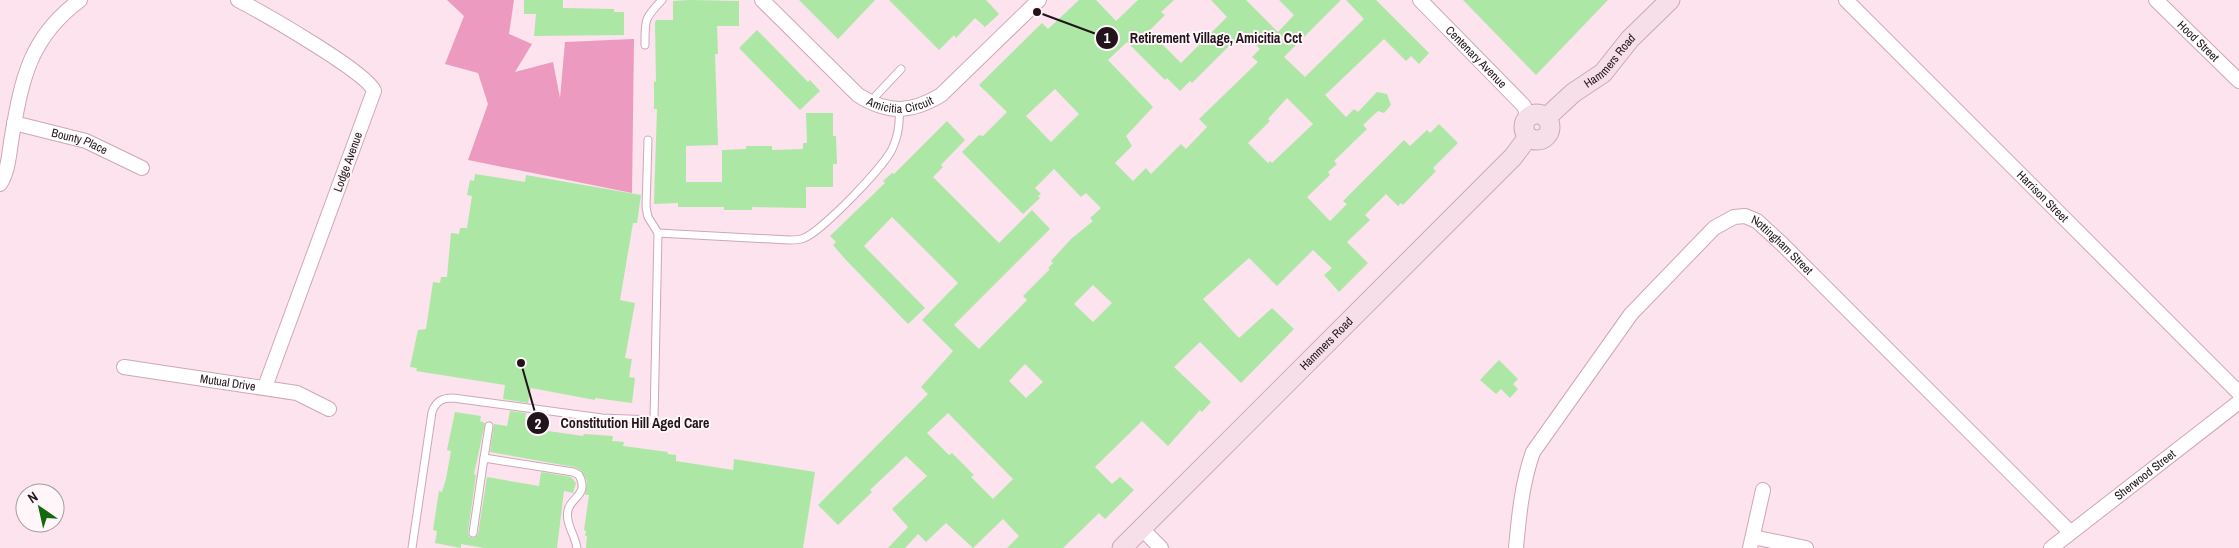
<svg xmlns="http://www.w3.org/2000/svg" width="2239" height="548" font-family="'Archivo Narrow',sans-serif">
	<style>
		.forest { fill: #ec9ac0 }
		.building { fill: #ace7a5; fill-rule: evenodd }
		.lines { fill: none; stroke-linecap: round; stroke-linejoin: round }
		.lane-casing { stroke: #cea7b8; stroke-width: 9 }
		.street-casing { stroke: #cea7b8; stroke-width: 16 }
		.secondary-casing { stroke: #cea7b8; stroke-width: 21 }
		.lane { stroke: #fff; stroke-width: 7 }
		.street { stroke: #fff; stroke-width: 14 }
		.secondary { stroke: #f7dfea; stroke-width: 19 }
		.labels { text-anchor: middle; stroke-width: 4; stroke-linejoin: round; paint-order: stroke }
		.street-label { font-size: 12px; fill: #22141a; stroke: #fef6f9 }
		.leader { fill: none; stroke: #22141a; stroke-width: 2 }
		.callout-dot { fill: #22141a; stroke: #fef6f9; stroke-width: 2 }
		.mark-label { font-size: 15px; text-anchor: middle; font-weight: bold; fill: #fff }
		.callout-label { font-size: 14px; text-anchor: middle; font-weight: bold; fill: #22141a; stroke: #fef6f9; stroke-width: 4; stroke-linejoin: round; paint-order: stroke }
	</style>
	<rect width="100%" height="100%" fill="#fce3ed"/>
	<!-- forest -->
	<polygon class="forest" points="447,0 514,0 509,34 532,44 515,72 553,62 560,98 565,42 634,39 632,193 468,160 488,104 478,73 445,64 464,16"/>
	<!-- building -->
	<g class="building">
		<polygon points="524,0 563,0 563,8 614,9 614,12 624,12 624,35 534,36 536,14 524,14"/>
		<polygon points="689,0 739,1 739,26 717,26 718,54 715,54 718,145 686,146 686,182 722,182 722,150 746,149 746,146 772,146 772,150 803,149 803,143 807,143 806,113 833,113 833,136 836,136 837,164 833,164 833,187 806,187 806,208 752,207 752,210 724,210 724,207 678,207 678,203 654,204 657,109 654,109 654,81 656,82 655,23 656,20 673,20 673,1"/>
		<polygon points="799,0 875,0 838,39"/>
		<polygon points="889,0 986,0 999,14 985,27 975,18 956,38 954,35 939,50"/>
		<path d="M1079,0H1096L1116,21L1138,0H1174L1161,12L1165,15L1149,31L1181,63L1227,17L1211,0H1246L1278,32L1294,15L1279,0H1341L1284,57L1305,77L1364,19L1346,0H1376L1429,53L1419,64L1411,56L1406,61L1384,39L1325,95L1346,117L1354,109L1358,112L1377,92L1387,94L1391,105L1384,113L1378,111L1363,125L1367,129L1334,161L1337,164L1328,172L1330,175L1307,197L1330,221L1347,204L1343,201L1404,140L1410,146L1427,130L1430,133L1439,124L1458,143L1433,168L1436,171L1403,205L1401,203L1398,206L1386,194L1365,215L1370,220L1347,242L1368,263L1339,292L1324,275L1332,268L1313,250L1277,286L1249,258L1203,299L1239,338L1272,308L1294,329L1241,383L1200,342L1174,367L1211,402L1202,412L1200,410L1168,446L1142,421L1095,467L1112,484L1120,477L1134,490L1105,519L1099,513L1063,548H1007L1019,536L1003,519L973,548L946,523L926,542L918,534L905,548H888L908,527L892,509L927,476L906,456L870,490L872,492L838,525L818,505L928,394L921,387L953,351L922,320L958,283L892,217L864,246L925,308L908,324L846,260L833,245L836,242L830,236L885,183L883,181L892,173L894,174L947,121L965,140L941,165L943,167L933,177L999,243L1032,210L1050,229L954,325L979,349L1027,300L1023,296L1050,269L1048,268L1053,263L1051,261L1071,239L1093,221L1090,218L1101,208L1086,193L1081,197L1054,169L1035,188L1041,194L1038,196L1040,198L1023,214L962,152L979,135L983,136L1007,112L979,85L1042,23L1048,29ZM1243,32L1260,49L1252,57L1258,62L1199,119L1207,127L1186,149L1181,144L1151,174L1146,168L1133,181L1115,163L1132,146L1126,136L1153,107L1108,60L1127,42L1165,80L1167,78L1180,91L1190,81L1192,83ZM1055,89L1079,114L1051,142L1026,116ZM1287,98L1313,124L1272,163L1270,161L1268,163L1248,143L1270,121L1268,119ZM1093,285L1112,303L1093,322L1074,304ZM1025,364L1043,382L1026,398L1009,381ZM948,413L1013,479L993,499L971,477L974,475L952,453L949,455L927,433Z"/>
		<polygon points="1463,0 1608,0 1536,75"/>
		<polygon points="757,30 808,82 810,80 820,91 800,110 739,48"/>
		<polygon points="475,174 525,182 526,175 641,195 637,223 633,223 620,300 635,303 625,358 632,359 629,377 635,378 632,403 595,398 595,400 531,388 528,403 503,399 505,385 416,371 417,368 410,367 418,330 426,329 433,282 440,283 441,277 447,277 451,233 459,234 460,228 467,228 472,196 467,195 470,180 474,181"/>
		<polygon points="1499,360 1518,379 1513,384 1518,389 1510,398 1501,389 1496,394 1480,380"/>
		<polygon points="510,411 526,413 525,420 548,425 548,431 583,436 584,434 613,436 612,441 624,442 623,446 668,452 667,454 676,455 676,461 733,470 734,459 815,472 803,548 586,548 587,536 585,536 586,531 584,530 589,495 585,495 587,481 582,471 574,467 490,452 494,424 507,426"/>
		<polygon points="455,412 481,416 480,421 485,423 474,474 476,475 468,532 469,537 474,538 478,534 487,477 539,486 541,472 571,477 576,483 573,493 564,491 557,548 484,548 461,544 461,548 435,543 437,531 433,530 439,491 442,492 446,479 451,451 447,450"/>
	</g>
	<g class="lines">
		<!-- lane casing -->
		<g class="lane-casing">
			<g id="lane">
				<path d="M645,45C645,19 644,19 662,0"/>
				<polyline points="870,102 901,69"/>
				<path d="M658,233L789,240C793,240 800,240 804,238C821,232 887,164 893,147C898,136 900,122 899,109"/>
				<polyline points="484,458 489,426"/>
				<path d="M473,533L484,458L573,472L579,475C589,495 572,496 568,510C565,523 575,535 577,548"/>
				<path d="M412,548L432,412C436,401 442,398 453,398L602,418L654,420L658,233L648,217L646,207L648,140"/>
			</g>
		</g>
		<!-- street casing -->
		<g class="street-casing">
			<g id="street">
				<path d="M238,0C261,12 367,72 374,91L265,387"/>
				<path id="s1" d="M762,0L858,95C888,114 911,113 941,95L1039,0"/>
				<path id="s2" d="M1420,0L1524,106L1528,117"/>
				<path id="s3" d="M1846,0L2239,393"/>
				<path id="s4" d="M2156,0L2239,81"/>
				<path id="s5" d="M14,123L86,141L142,168"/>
				<path d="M0,184C9,170 9,152 12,136C22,78 30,37 80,0"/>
				<path id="s6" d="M124,367L297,393L329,409"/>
				<polyline points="1141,528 1161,548"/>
				<polyline points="1753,537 1806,548"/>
				<path id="s7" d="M1516,548C1519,515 1522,483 1533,452L1631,314L1714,228L1734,217L1745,216L1757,221L1781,243L2070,532"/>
				<polyline points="1750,548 1763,490"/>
				<path id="s8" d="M2051,548L2239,402"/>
			</g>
		</g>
		<!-- secondary casing -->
		<g class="secondary-casing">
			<g id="secondary">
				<circle cx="1537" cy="127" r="13"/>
				<path id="s9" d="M1546,118L1573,93L1603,73L1630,39L1670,0"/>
				<path id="s10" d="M1122,548L1513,157L1528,137"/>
			</g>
		</g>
		<!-- lane -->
		<use href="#lane" class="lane"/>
		<!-- street -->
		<use href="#street" class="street"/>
		<!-- secondary -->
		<use href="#secondary" class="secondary"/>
	</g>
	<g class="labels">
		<!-- street labels -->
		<g class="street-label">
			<text dy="4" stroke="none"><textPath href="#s4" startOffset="59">Hood Street</textPath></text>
			<text dy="4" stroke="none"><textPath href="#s2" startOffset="80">Centenary Avenue</textPath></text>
			<text dy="4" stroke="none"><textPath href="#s9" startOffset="86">Hammers Road</textPath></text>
			<text dy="4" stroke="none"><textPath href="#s1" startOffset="180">Amicitia Circuit</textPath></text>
			<text dy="4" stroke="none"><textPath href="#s5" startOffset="68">Bounty Place</textPath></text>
			<text transform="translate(348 162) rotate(-70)" y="4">Lodge Avenue</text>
			<text dy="4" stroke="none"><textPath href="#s3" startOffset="278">Harrison Street</textPath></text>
			<text dy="4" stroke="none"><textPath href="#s7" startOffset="468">Nottingham Street</textPath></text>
			<text dy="4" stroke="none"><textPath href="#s10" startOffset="289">Hammers Road</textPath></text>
			<text dy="4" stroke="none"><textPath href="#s6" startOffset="105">Mutual Drive</textPath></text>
			<text dy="4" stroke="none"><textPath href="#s8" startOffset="119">Sherwood Street</textPath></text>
		</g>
	</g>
	<!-- callouts -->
	<path class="leader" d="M1037 12L1107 38M521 363L538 423"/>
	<g class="callout-dot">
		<circle cx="1037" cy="12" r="5"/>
		<circle cx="521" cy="363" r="5"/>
		<circle cx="1107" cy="38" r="12"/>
		<circle cx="538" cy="423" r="12"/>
	</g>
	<g class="mark-label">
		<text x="1107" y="43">1</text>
		<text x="538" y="429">2</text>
	</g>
	<g class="callout-label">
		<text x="1216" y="43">Retirement Village, Amicitia Cct</text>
		<text x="635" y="428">Constitution Hill Aged Care</text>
	</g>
	<!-- north arrow -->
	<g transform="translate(40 508) rotate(326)"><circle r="24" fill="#fef6f9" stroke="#a69ca0"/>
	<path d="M0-4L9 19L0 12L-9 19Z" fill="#14690e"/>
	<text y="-8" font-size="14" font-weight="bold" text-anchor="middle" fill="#22141a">N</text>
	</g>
</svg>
